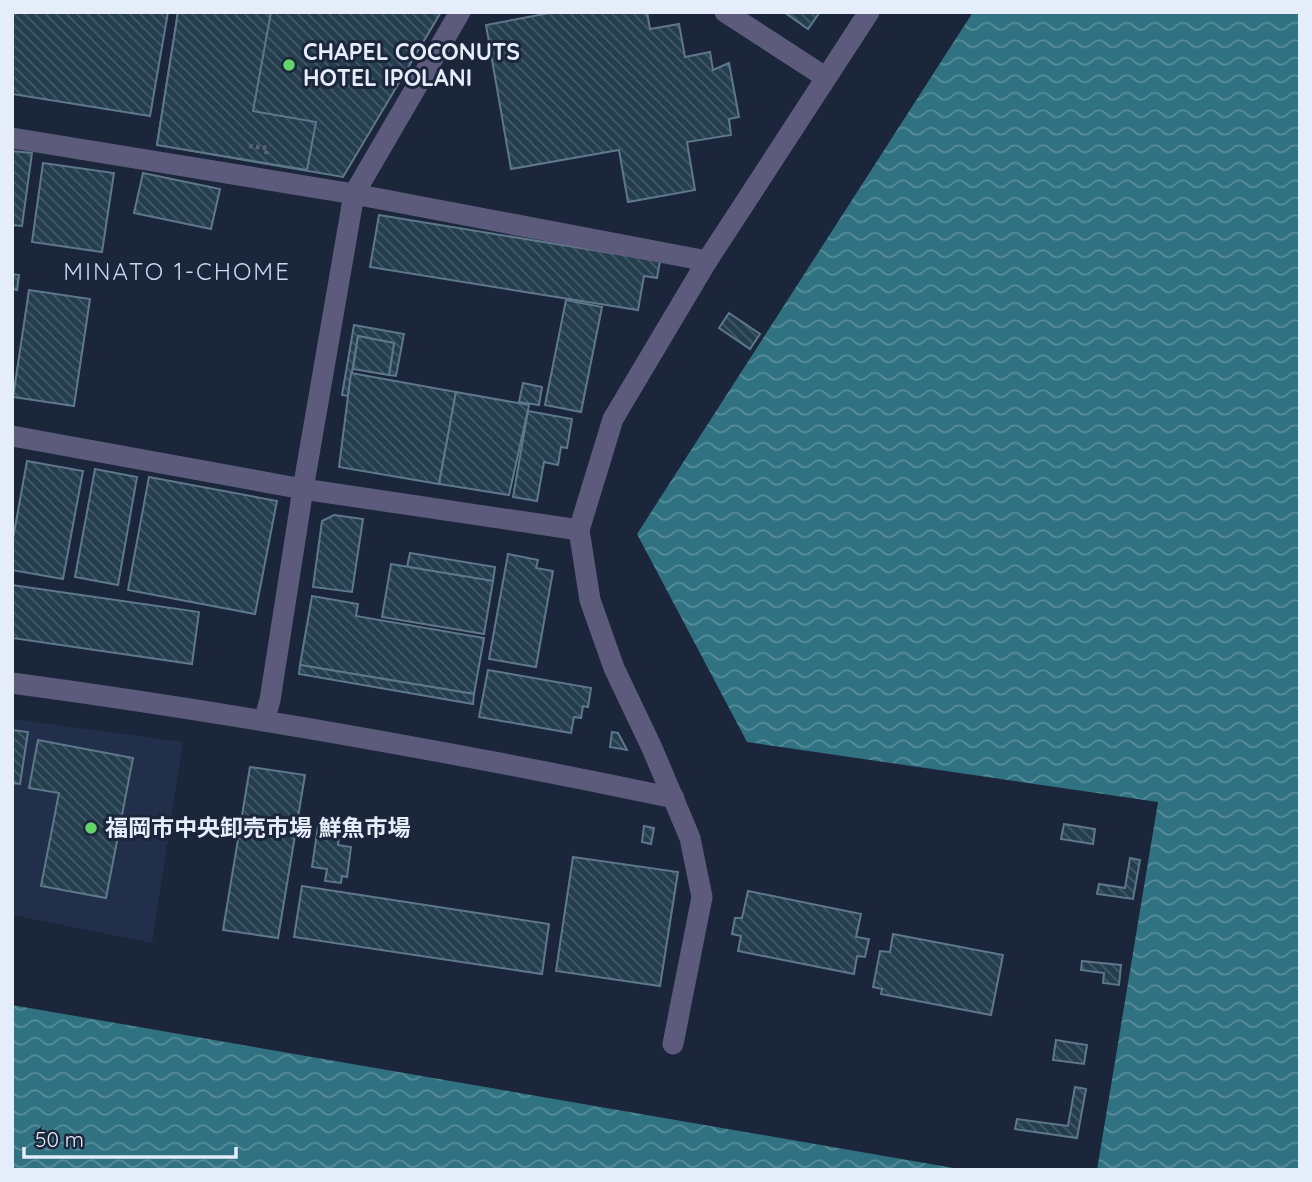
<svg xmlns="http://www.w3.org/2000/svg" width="1312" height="1182" font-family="Quicksand,'Noto Sans JP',sans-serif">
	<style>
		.built { fill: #222f4a }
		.water { fill: url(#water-waves) }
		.building { fill: url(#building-back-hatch); stroke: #5e788a; stroke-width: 2 }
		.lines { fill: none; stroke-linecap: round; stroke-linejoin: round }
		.path { stroke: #5a6376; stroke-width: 4.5; stroke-dasharray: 3.5 3.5; stroke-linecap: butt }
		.minor { stroke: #5c5b7c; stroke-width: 21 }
		.poi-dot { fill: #62d469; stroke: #1b263a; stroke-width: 2.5 }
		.labels { text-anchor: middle; stroke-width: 6; stroke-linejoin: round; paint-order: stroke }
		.poi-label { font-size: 23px; font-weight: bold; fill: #e5ecfa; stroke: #1b263a; text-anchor: start }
		.neighbourhood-label { font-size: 24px; letter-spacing: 2px; fill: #c7d6f2; stroke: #1b263a }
	</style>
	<defs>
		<pattern id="water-waves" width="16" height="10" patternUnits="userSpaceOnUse" patternTransform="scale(1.75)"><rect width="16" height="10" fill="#307281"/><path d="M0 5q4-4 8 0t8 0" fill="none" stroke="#588d9a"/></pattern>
		<pattern id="building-back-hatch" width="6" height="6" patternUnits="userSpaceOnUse" patternTransform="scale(1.75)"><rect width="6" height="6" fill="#253e4e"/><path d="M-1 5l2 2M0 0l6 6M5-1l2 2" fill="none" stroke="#445a68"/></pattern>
	</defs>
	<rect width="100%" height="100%" fill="#1b263a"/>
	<!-- built -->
	<polygon class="built" points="12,719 183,742 152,943 12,915"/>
	<!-- water -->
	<g class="water">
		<polygon points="973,12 1300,12 1300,1170 1097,1170 1158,802 747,742 637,534"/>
		<polygon points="12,1005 965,1170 12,1170"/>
	</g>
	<!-- building -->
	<g class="building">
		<polygon points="12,12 168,12 150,116 12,94"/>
		<polygon points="178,12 441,12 343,177 157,145"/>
		<polygon points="178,12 271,12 253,111 316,122 307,170 157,145"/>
		<polygon points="555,12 647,12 650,29 679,24 685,57 710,52 713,70 729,63 739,117 729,119 731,135 687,142 695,190 628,202 619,150 511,169 486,25"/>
		<polygon points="784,12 820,12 808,29"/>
		<polygon points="12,151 32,153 22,226 12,225"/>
		<polygon points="43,163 114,173 102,252 32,242"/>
		<polygon points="143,173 220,189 211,229 134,213"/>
		<polygon points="379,215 660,261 657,278 644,276 638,310 370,267"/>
		<polygon points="12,274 19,275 17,290 12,289"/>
		<polygon points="29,290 90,299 74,406 13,397"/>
		<polygon points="566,300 602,307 581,412 545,405"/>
		<polygon points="729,313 760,334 750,349 719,328"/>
		<polygon points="354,325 404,334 396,376 389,375 394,343 358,336 348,396 342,395"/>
		<polygon points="358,336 394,343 389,375 353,369"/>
		<polygon points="351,373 456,392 439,484 339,467"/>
		<polygon points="523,383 542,387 539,405 519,402"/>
		<polygon points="456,392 529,405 509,495 439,484"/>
		<polygon points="528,411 572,419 567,448 561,447 558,465 544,462 537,501 513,497"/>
		<polygon points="27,461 83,471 63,579 12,570 12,544"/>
		<polygon points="95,469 137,477 118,585 75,577"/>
		<polygon points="149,477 277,501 255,614 128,590"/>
		<polygon points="334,515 363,519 352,592 313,587 322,521"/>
		<polygon points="410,553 495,567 493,581 407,567"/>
		<polygon points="508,554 538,560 536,568 553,571 536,667 489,659"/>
		<polygon points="391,564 493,581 484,634 382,617"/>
		<polygon points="12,585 199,612 192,664 12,638"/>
		<polygon points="312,596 358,604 356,616 484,638 474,694 300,665"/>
		<polygon points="300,665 474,694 473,704 299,674"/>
		<polygon points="488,670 591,688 588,707 583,706 581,718 574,717 571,733 479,717"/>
		<polygon points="12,730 28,732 20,784 12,783"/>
		<polygon points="612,732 618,733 627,750 610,747"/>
		<polygon points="38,740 133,758 106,898 41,886 59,793 29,788"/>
		<polygon points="250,767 305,775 278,938 223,930"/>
		<polygon points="1064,824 1095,829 1093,844 1061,839"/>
		<polygon points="318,826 340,830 338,845 351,847 347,877 342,876 341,883 325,881 327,869 312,867"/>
		<polygon points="644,826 654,828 651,844 642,842"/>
		<polygon points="573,857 678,872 660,986 556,971"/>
		<polygon points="1130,858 1140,860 1133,899 1097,894 1099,884 1125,888"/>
		<polygon points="302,886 549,924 542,974 294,937"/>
		<polygon points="748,891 861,914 856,937 869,939 865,957 857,956 854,974 738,951 741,936 732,934 735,918 742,918"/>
		<polygon points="893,934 1003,955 991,1015 881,994 882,989 873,987 880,951 890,952"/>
		<polygon points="1082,961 1121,965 1119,985 1103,983 1104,973 1081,970"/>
		<polygon points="1056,1040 1087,1045 1084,1064 1053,1060"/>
		<polygon points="1075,1087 1086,1089 1077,1138 1015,1129 1017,1119 1068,1126"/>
	</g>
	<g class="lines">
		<!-- path -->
		<polyline class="path" points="249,146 267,148 266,156"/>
		<!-- minor -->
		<g class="minor">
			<polyline points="725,12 825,77"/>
			<polyline points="12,138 354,194 707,261"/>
			<polyline points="12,436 303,489 579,530"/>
			<path d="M12,683C234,713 454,752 674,798"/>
			<polyline points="264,721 270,700 303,489 354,194 460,12"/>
			<polyline points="673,1044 702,897 690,838 652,748 614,668 590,600 579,530 613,419 707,261 869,12"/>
		</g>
	</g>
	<!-- markers -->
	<g class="poi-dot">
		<circle cx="289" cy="65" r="7"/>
		<circle cx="91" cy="828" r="7"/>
	</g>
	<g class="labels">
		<!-- poi labels -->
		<g class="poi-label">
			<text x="303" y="60">CHAPEL COCONUTS<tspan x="303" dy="26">HOTEL IPOLANI</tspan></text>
			<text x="105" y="836">福岡市中央卸売市場 鮮魚市場</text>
		</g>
		<!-- neighbourhood labels -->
		<g class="neighbourhood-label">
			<text x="177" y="280">MINATO 1-CHOME</text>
		</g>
	</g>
	<!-- border -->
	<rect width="1312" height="1182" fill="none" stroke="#e5ecfa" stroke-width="28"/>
	<!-- scale -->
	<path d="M24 1147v10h212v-10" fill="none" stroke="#e5ecfa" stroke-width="3.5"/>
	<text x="35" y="1147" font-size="21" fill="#e5ecfa" stroke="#1b263a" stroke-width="5" paint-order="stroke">50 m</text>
</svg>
